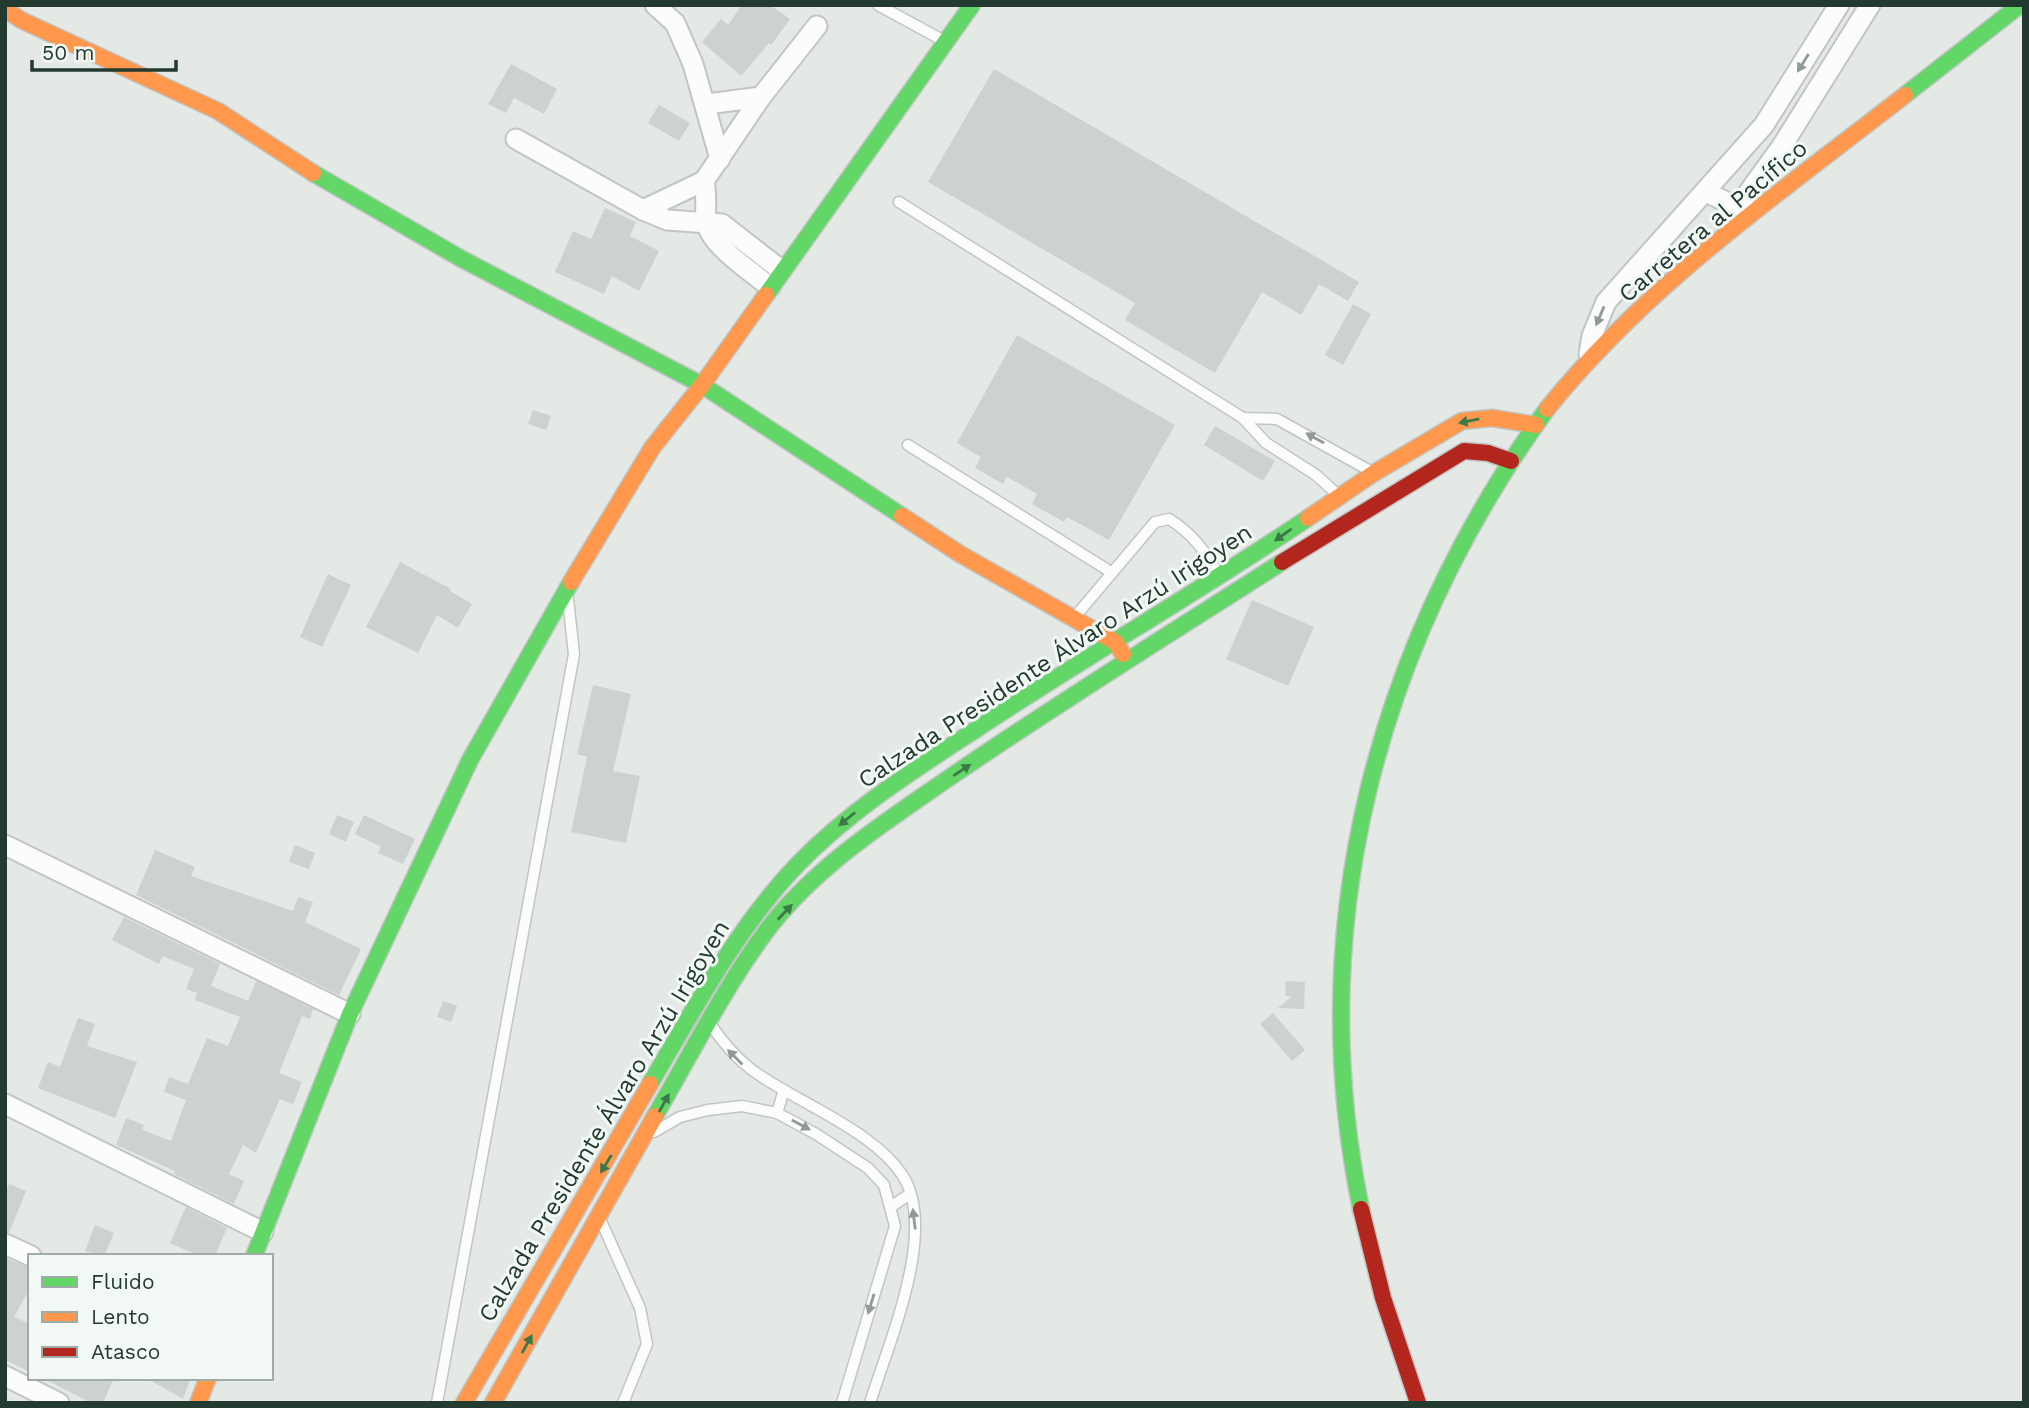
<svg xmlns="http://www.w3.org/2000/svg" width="2029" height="1408" font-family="'Work Sans',sans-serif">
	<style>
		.building { fill: #cdd1cf }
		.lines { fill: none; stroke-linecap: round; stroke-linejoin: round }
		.lane-casing { stroke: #c1c6c3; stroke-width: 13 }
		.street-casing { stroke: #c1c6c3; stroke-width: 23 }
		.fast-casing { stroke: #c0c6c3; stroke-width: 19 }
		.slow-casing { stroke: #c0c6c3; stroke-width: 19 }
		.jam-casing { stroke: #c0c6c3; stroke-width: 19 }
		.lane { stroke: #fbfcfb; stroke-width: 10 }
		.street { stroke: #fbfcfb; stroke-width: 19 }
		.fast { stroke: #63d668; stroke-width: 16 }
		.slow { stroke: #ff974d; stroke-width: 16 }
		.jam { stroke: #b3261e; stroke-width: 16 }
		.oneway { fill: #8f9b96 }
		.oneway2 { fill: #3d7847 }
		.labels { text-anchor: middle; stroke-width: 6; stroke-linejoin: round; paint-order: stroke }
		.street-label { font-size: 24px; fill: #233a31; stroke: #f2f8f4 }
	</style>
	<rect width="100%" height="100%" fill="#e4e9e6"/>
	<!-- building -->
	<g class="building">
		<polygon points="742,5 770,5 790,19 771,45 769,43 741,76 702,42 721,19 728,25"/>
		<polygon points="511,64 557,89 544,114 514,98 506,113 488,104"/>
		<polygon points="994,69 1359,282 1348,301 1319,284 1301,315 1262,292 1215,373 1125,320 1135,303 928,182"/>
		<polygon points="659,105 690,123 679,141 648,123"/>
		<polygon points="605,208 636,222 630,236 659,251 639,291 612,276 604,294 555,272 573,231 591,239"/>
		<polygon points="1353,304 1371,314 1343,365 1325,355"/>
		<polygon points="1017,335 1175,425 1109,540 1067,517 1064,522 1032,504 1037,494 1007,477 1003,484 975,468 981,457 957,443"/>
		<polygon points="533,410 551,416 546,430 528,424"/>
		<polygon points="1215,426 1275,461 1263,481 1204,445"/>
		<polygon points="400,562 451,589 450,591 472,604 458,628 437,615 418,653 366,627"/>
		<polygon points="328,574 351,585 322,647 300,637"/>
		<polygon points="1252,600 1314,627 1288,686 1226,659"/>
		<polygon points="593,685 631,694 613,771 640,776 626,843 571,832 587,757 577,754"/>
		<polygon points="337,815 354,822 346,842 329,834"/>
		<polygon points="364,815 415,839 403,864 378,853 381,847 355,834"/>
		<polygon points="295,845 315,853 309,869 289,862"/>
		<polygon points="155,850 195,867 191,876 293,911 298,897 313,902 305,922 361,949 339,995 136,895"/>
		<polygon points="124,917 220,964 211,986 248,1001 256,981 313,1009 310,1019 302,1016 279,1073 302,1082 293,1104 280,1099 256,1153 243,1145 229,1174 244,1181 234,1204 174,1174 175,1171 116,1145 126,1118 144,1125 142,1130 171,1141 186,1100 164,1092 169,1077 188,1084 207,1038 228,1046 240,1017 195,1000 197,993 186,989 194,969 163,956 159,964 112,940"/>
		<polygon points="1286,981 1305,982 1304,1009 1278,1008 1291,997 1285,995"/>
		<polygon points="443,1001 457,1006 451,1022 437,1017"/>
		<polygon points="1273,1013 1305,1050 1292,1061 1260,1024"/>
		<polygon points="78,1018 95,1024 87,1046 137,1062 115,1118 38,1088 48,1062 60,1067"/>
		<polygon points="9,1184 26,1191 9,1233 5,1232 5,1194"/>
		<polygon points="186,1207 227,1228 215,1256 199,1256 170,1243"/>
		<polygon points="95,1225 114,1233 104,1256 85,1251"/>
		<polygon points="5,1258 30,1268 30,1288 14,1317 30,1324 30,1372 5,1360"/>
		<polygon points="43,1378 114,1378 103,1403 91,1403"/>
		<polygon points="146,1378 184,1378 190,1380 183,1399"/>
	</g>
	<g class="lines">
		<!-- lane casing -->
		<g class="lane-casing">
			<g id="lane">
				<polyline points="878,5 946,42"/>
				<polyline points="899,202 1243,418 1266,443 1316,475 1339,496"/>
				<polyline points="1243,418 1277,419 1372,472"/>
				<polyline points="908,445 1111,572"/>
				<path d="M1074,618L1155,522L1169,519C1192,533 1206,552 1219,575"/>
				<path d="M711,1025C742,1071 768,1081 814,1107C844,1124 884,1146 903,1176C938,1232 888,1344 870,1403"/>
				<polyline points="777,1113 784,1090"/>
				<polyline points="654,1132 680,1117 708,1110 742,1106 777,1113 816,1134 868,1168 884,1185 895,1226 842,1403"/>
				<polyline points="892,1206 910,1194"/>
				<polyline points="601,1221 640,1308 647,1344 623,1403"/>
				<polyline points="437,1403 574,654 568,599"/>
			</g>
		</g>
		<!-- street casing -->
		<g class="street-casing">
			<g id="street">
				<polyline points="655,5 675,23 693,64 720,159"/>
				<polyline points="707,104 761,97"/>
				<polyline points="516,139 643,210 667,220 722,224 781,270"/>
				<path d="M704,181C707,195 705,207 706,220C708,244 751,271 770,287"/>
				<polyline points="1706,192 1739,208"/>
				<polyline points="643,210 704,181 761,97 817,26"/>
				<polyline points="1730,218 1782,146 1870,5"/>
				<polyline points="1589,354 1592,336 1606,302 1764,125 1839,5"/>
				<polyline points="5,845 350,1014"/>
				<polyline points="5,1104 263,1232"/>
				<polyline points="5,1244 31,1256"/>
				<polyline points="5,1376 59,1403"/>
			</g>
		</g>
		<!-- fast casing -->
		<g class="fast-casing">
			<g id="fast">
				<polyline points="1905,95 2020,5"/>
				<polyline points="313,173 460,258 702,385 902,516"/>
				<polyline points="766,295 972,5"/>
				<path d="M650,1084C695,1008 736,929 797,865C850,810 914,770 978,728C1087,656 1200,591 1308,518"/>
				<path d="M655,1116C691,1054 724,988 767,930C815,867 885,822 949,778C1058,703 1171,633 1282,562"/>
				<path d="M1361,1209C1302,923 1378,643 1547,409"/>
				<polyline points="254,1256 350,1014 470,760 571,582"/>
			</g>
		</g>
		<!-- slow casing -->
		<g class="slow-casing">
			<g id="slow">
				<polyline points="5,9 21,20 218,111 313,173"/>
				<path d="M1547,409C1647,284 1781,192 1905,95"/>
				<polyline points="902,516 960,554 1115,642 1123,654"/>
				<polyline points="1308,518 1374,473 1462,421 1492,418 1536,425"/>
				<polyline points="571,582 652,448 702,385 766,295"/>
				<polyline points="198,1403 208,1378"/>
				<polyline points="464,1403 650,1084"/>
				<polyline points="493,1403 655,1116"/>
			</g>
		</g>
		<!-- jam casing -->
		<g class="jam-casing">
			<g id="jam">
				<polyline points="1282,562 1464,451 1488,453 1511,461"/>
				<polyline points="1361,1209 1383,1298 1418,1403"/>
			</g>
		</g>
		<!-- lane -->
		<use href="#lane" class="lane"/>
		<!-- street -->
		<use href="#street" class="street"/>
		<!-- fast -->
		<use href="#fast" class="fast"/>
		<!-- slow -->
		<use href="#slow" class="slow"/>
		<!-- jam -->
		<use href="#jam" class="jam"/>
	</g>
	<!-- one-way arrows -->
	<defs><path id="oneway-solid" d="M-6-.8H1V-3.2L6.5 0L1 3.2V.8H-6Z" transform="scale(1.75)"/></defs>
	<g class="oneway">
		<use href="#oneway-solid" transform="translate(1803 63) rotate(122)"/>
		<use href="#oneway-solid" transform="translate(1600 316) rotate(113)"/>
		<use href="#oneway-solid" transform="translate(1315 438) rotate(-151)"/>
		<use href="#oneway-solid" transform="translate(735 1057) rotate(-135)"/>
		<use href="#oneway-solid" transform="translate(801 1125) rotate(28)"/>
		<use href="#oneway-solid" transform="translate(914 1219) rotate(-97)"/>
		<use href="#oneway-solid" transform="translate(871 1304) rotate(107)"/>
	</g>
	<g class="oneway2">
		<use href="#oneway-solid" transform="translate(1469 421) rotate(169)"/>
		<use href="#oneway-solid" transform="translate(1283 535) rotate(145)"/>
		<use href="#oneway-solid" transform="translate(962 770) rotate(-34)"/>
		<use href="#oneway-solid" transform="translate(847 819) rotate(141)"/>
		<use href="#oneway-solid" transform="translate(785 912) rotate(-46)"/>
		<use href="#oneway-solid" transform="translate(664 1103) rotate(-61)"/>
		<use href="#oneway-solid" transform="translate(606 1164) rotate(121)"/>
		<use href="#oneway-solid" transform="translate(527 1344) rotate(-61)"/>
	</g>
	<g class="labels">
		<!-- street labels -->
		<g class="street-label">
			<text transform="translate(1713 221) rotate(-40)" y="8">Carretera al Pacífico</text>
			<text transform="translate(1055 656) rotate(-33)" y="8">Calzada Presidente Álvaro Arzú Irigoyen</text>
			<text transform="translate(604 1121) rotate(-59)" y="8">Calzada Presidente Álvaro Arzú Irigoyen</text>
		</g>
	</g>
	<!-- border -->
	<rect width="2029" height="1408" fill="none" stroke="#233a31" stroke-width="14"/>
	<!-- legend -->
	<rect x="28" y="1254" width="245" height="126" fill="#f2f8f4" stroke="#9faca6" stroke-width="2"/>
	<rect x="42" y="1277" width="35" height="10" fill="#63d668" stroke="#9faca6" stroke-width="2"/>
	<text x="91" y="1289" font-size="21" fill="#233a31">Fluido</text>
	<rect x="42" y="1312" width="35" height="10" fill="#ff974d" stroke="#9faca6" stroke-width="2"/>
	<text x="91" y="1324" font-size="21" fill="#233a31">Lento</text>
	<rect x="42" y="1347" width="35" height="10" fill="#b3261e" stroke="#9faca6" stroke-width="2"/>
	<text x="91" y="1359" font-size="21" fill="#233a31">Atasco</text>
	<!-- scale -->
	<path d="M32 60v10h144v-10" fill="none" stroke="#233a31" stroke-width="3.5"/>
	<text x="42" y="60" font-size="21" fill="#233a31" stroke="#f2f8f4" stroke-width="5" paint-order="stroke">50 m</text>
</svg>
